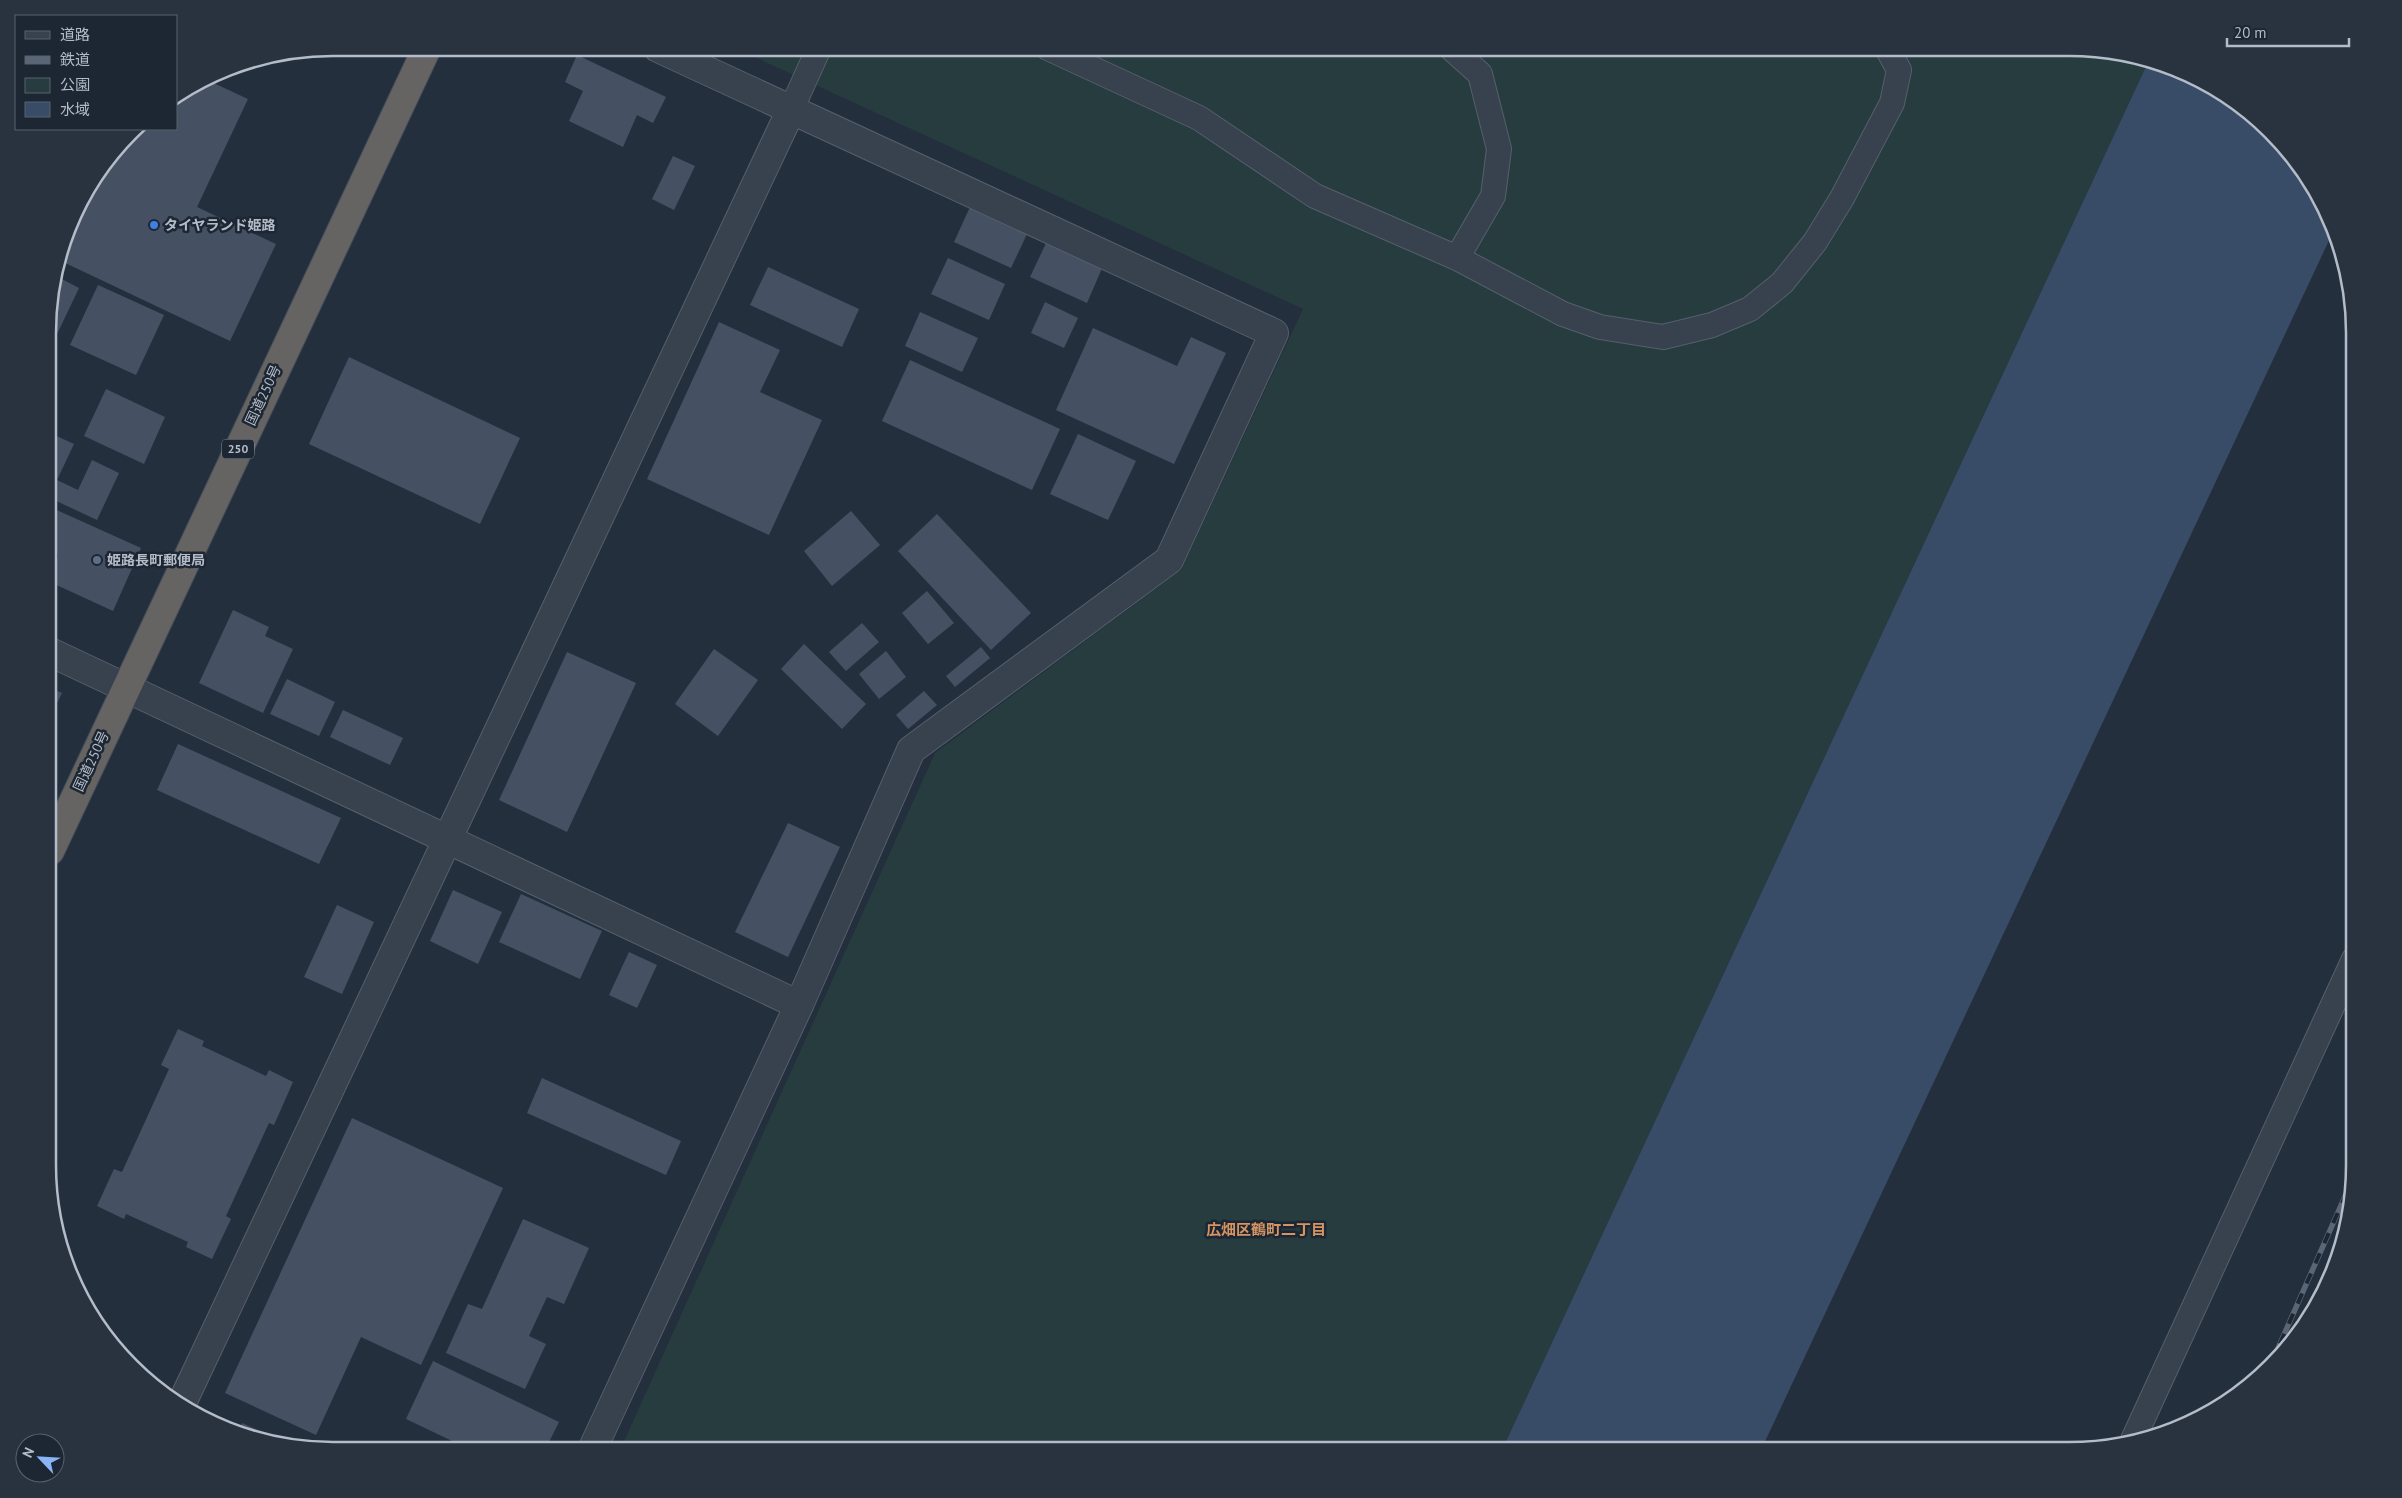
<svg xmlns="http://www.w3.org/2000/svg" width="2402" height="1498" font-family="'PT Sans','Noto Sans JP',sans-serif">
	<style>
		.green { fill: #263c3f }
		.water { fill: #394c67 }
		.building { fill: #455162 }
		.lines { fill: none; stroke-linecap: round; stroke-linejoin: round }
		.service-casing { stroke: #565f6c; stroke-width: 26 }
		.minor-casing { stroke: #565f6c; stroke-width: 30 }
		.trunk-casing { stroke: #434c59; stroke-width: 30 }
		.service { stroke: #38414e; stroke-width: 24 }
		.minor { stroke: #38414e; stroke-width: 28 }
		.trunk { stroke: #656462; stroke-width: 28 }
		.rail-casing { stroke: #5a6575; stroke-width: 5.5 }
		.rail { stroke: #1d2633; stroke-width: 4; stroke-dasharray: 11; stroke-linecap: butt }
		.shop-dot { fill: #3f7fe0; stroke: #1d2633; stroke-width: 2 }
		.service-dot { fill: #5c6f8a; stroke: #1d2633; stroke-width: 2 }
		.labels { text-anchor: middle; stroke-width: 5; stroke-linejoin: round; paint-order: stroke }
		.shield { fill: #1d2633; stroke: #878f9c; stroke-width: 1 }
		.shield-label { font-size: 12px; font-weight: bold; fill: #b4bcc9 }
		.poi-label { font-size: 14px; font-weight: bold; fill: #b4bcc9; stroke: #1d2633; text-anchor: start }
		.street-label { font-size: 14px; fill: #b4bcc9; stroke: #1d2633 }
		.neighbourhood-label { font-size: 15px; font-weight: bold; fill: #d59563; stroke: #1d2633 }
		.rim { fill: none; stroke: #b4bcc9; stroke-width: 2.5 }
	</style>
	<rect width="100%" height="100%" fill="#242f3e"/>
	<!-- green -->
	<polygon class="green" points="735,48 2069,48 2149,60 1502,1450 620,1450 935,753 1181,570 1303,309"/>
	<!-- water -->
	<polygon class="water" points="2149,60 2227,96 2283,145 2316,191 2333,232 1761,1450 1502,1450"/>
	<!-- building -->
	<g class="building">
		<polygon points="577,55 666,97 653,123 637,115 623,147 569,121 583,91 565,82"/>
		<polygon points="207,80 248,99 197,207 276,244 230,341 61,261 77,207 137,129 176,129 176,99"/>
		<polygon points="673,156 695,166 674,210 652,199"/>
		<polygon points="970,207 1027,234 1011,268 954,242"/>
		<polygon points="1047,241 1103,266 1087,303 1030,277"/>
		<polygon points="948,258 1005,284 989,320 931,294"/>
		<polygon points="768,267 859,309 842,347 750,305"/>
		<polygon points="56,276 79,288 50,349 50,296"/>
		<polygon points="98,285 164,315 136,375 70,345"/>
		<polygon points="1045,302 1078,318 1064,348 1031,333"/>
		<polygon points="920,312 978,338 962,372 905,346"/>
		<polygon points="719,322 780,350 760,392 822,420 769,535 647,479"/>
		<polygon points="1093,328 1177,366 1191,337 1226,353 1174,464 1056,410"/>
		<polygon points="349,357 520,438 480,524 309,444"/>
		<polygon points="910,360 1060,429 1032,490 882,421"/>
		<polygon points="106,389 165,417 144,464 84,436"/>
		<polygon points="50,433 74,444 57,480 78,490 92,460 119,473 97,520 50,498"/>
		<polygon points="1078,434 1136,461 1108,520 1050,494"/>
		<polygon points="50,507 141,548 113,611 50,582 50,572 58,555 50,552"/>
		<polygon points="851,511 880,545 832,586 804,551"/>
		<polygon points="937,514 1031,613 991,650 898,551"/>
		<polygon points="927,591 954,623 928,644 902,613"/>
		<polygon points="233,610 269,627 265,636 293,649 263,713 199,683"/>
		<polygon points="862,623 879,642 846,671 829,652"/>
		<polygon points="804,644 866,704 842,729 781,669"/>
		<polygon points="981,647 990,658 955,687 946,676"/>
		<polygon points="714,649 758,680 718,736 675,704"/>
		<polygon points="886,651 906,677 879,699 859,674"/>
		<polygon points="567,652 636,683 567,832 499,800"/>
		<polygon points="287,679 335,702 319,736 270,714"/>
		<polygon points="51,688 62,693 50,718 50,691"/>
		<polygon points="924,691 937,705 908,729 896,715"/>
		<polygon points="343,710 403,738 390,765 330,737"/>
		<polygon points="178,744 341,818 319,864 157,790"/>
		<polygon points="788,823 840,847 788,957 735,932"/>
		<polygon points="453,890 502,912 478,964 430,941"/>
		<polygon points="521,894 602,931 580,979 499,942"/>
		<polygon points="337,905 374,922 342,994 304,977"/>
		<polygon points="629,952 657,965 637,1008 609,995"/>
		<polygon points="178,1029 204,1041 202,1046 266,1076 269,1070 293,1082 274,1125 269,1123 226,1216 231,1219 212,1259 186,1247 188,1242 126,1214 124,1219 97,1206 114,1169 122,1172 169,1069 161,1065"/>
		<polygon points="542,1078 681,1141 666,1175 527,1113"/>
		<polygon points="352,1118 503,1188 421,1365 361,1337 316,1435 225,1393"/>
		<polygon points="523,1219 589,1248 564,1304 547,1297 529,1336 546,1344 525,1389 446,1353 468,1304 482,1309"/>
		<polygon points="433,1361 559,1422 545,1450 471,1450 406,1419"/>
		<polygon points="205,1410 232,1422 230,1427 202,1415"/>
		<polygon points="242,1423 283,1441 281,1444 259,1441 239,1431"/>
	</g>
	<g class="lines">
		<!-- service casing -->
		<g class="service-casing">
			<g id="service">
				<polyline points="1048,48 1199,118 1315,196 1457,258 1563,314 1600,327 1663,337 1712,325 1750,309 1782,283 1815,242 1842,198 1892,103 1899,70 1887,48"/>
				<polyline points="1451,48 1480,74 1499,149 1493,196 1457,258"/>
				<polyline points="791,110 819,48"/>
				<polyline points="2132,1442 2354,959"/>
			</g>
		</g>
		<!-- minor casing -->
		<g class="minor-casing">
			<g id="minor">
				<polyline points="50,652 799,1005"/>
				<polyline points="181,1405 791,110"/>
				<polyline points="592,1450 799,1005 911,750 1169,560 1274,333 658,48"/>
			</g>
		</g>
		<!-- trunk casing -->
		<g class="trunk-casing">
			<polyline id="trunk" points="50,851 427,48"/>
		</g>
		<!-- service -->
		<use href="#service" class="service"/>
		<!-- minor -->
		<use href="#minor" class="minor"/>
		<!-- trunk -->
		<use href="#trunk" class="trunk"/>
		<!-- rail casing -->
		<g class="rail-casing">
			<polyline id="rail" points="2271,1364 2354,1176"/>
		</g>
		<!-- rail -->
		<use href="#rail" class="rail"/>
	</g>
	<!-- markers -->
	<circle class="shop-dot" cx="154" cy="225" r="5"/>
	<circle class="service-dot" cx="97" cy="560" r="5"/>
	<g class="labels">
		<!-- shield labels -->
		<rect class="shield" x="222" y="439.5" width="32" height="19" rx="4"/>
		<g class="shield-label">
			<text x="238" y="453">250</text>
		</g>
		<!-- poi labels -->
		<g class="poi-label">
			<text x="164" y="230">タイヤランド姫路</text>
			<text x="107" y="565">姫路長町郵便局</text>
		</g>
		<!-- street labels -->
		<g class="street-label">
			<text transform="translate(263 395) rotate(-65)" y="5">国道250号</text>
			<text transform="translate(91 761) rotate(-65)" y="5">国道250号</text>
		</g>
		<!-- neighbourhood labels -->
		<g class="neighbourhood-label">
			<text x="1266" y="1235">広畑区鶴町二丁目</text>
		</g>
	</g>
	<!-- crop -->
	<path d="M0 0H2402V1498H0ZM333 56H2069A277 277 0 0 1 2346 333V1165A277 277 0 0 1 2069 1442H333A277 277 0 0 1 56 1165V333A277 277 0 0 1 333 56Z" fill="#29323f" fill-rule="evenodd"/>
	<path class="rim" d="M333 56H2069A277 277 0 0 1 2346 333V1165A277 277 0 0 1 2069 1442H333A277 277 0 0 1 56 1165V333A277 277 0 0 1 333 56Z"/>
	<!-- legend -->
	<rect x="15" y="15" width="162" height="115" fill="#1d2633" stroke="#59626f"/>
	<rect x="25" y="31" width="25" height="8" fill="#38414e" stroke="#59626f"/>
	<text x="60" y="40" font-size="15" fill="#b4bcc9">道路</text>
	<rect x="25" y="56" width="25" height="8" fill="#5a6575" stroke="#59626f"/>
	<text x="60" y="65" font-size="15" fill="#b4bcc9">鉄道</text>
	<rect x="25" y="78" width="25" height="15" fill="#263c3f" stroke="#59626f"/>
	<text x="60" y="90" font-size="15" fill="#b4bcc9">公園</text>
	<rect x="25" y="102" width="25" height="15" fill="#394c67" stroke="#59626f"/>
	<text x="60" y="115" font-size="15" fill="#b4bcc9">水域</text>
	<!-- north arrow -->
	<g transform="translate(40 1458) rotate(295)"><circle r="24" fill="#1d2633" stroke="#59626f"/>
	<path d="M0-4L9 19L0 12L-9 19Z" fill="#8ab4f8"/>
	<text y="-8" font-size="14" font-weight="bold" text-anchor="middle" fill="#b4bcc9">N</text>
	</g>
	<!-- scale -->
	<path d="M2227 38v8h122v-8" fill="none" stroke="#b4bcc9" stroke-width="2.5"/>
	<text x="2234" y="38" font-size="15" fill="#b4bcc9" stroke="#1d2633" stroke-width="4" paint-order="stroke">20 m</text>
</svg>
